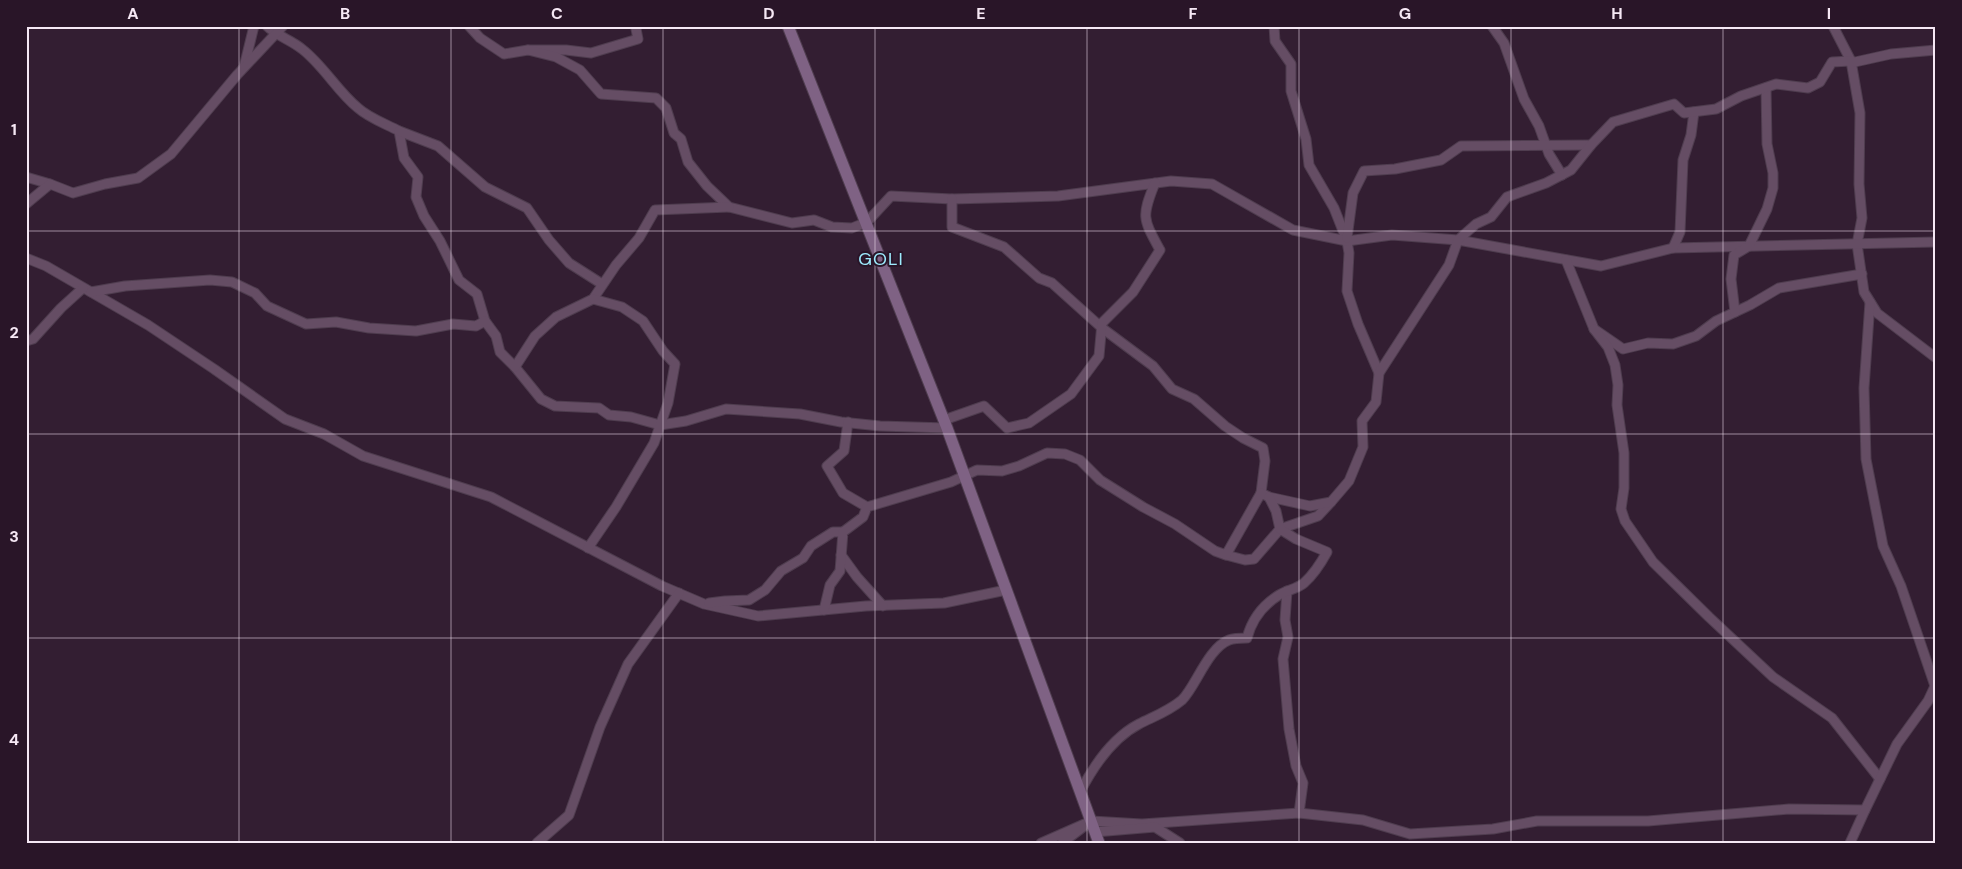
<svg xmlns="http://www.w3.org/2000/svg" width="1962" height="869" font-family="'DM Sans',sans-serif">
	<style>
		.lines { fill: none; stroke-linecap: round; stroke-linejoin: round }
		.street-casing { stroke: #4f3d4f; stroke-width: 11 }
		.secondary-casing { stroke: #4f3d4f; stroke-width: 13 }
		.street { stroke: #654d64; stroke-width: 9 }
		.secondary { stroke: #7f6284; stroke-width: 11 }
		.grid { fill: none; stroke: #f6e8f5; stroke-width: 1; stroke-opacity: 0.55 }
		.labels { text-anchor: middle; stroke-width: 4; stroke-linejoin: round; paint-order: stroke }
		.quarter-label { font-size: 18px; letter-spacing: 1px; fill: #9eecfe; stroke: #291528 }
		.neatline { fill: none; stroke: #f6e8f5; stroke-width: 2 }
		.grid-label { font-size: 16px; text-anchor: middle; font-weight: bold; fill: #f6e8f5 }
	</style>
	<rect width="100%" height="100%" fill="#331e32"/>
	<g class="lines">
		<!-- street casing -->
		<g class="street-casing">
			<g id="street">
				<path d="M267,26C277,36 291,40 302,49C324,66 337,91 358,108C369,118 386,124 399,131L404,158L418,177L416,197L424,216L440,241L459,280L477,294L485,321"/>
				<polyline points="469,26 480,38 504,54 528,50 566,50 591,53 638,39 636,29 637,26"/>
				<polyline points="1274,26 1275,41 1291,64 1291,91 1306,139 1309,165 1334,208 1347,241 1349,253 1347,291 1358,324 1379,373"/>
				<polyline points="1492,26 1504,43 1524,99 1539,126 1549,154 1562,175"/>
				<polyline points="1833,26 1851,61 1860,113 1859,184 1862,218 1857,244 1864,292 1877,313 1936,358"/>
				<polyline points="528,50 556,57 580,70 601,94 656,98 666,108 674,133 681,139 688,162 707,186 729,207 792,223 814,220 832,227 852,228 867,222 891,196 952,199 1058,196 1171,181 1212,184 1293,230 1347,241 1392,235 1458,240 1601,266 1673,248 1936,242"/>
				<polyline points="244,67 254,26"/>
				<polyline points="399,131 438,146 485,187 527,208 549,240 569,263 602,284"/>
				<polyline points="26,177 50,184"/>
				<polyline points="952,199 952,227 1004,247 1039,278 1052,283 1102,328 1153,366 1172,389 1194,399 1225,426 1243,438 1263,448 1265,461 1261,493"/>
				<polyline points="26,204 50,184 73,193 105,184 138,178 171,154 237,75 283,26"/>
				<polyline points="1347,238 1353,193 1364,171 1395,169 1441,160 1461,146 1591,145"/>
				<polyline points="1673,248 1680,232 1683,160 1691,135 1694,112"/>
				<polyline points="26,258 46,266 148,325 214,369 285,419 324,434 363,456 491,497 662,586 704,604 758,616 866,606 944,603 1006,590"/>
				<polyline points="1566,260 1594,329 1623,349 1648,343 1673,344 1696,336 1716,321 1750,305 1779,288 1862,274"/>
				<polyline points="91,292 125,286 210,280 232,282 255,293 267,306 306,324 336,322 369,328 416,331 453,324 476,326 485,321 496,336 500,352 515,367 541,399 555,406 599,408 609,415 631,417 660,425 686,421 726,409 800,414 841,422 880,426 947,428"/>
				<polyline points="1735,312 1731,279 1734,255 1749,246 1767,209 1773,188 1773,173 1767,144 1766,88"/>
				<polyline points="1594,329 1608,347 1615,365 1618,385 1617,405 1624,453 1624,488 1621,509 1625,521 1653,562 1709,617 1773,677 1832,718 1880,779"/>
				<polyline points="26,341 33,339 61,308 83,288"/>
				<polyline points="515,367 535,336 556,317 593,299 616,265 639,238 655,210 729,207"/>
				<path d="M944,420L984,406L1007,428L1029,423L1071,394L1099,356L1102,323L1133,292L1160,250C1143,219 1141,217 1155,183"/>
				<polyline points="848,422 844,451 827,466 843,493 867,507"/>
				<polyline points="588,548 616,507 654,443 668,403 675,364 663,351 643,321 622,307 593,299"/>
				<polyline points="841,555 857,577 883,606"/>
				<polyline points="1226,555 1245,560 1254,559 1280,529 1318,516 1331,502"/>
				<polyline points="1287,591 1285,620 1288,637 1283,659 1289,729 1296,766 1303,783 1299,813"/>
				<polyline points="709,603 725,601 749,600 765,590 781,571 803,558 811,546 833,532 843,532"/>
				<polyline points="824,610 830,585 840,571 843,532 863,517 867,507 951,482 977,470 1002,471 1019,466 1047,453 1065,454 1080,460 1100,480 1143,507 1175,524 1215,551 1226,555 1261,493 1269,497 1310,506 1331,502 1349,481 1363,447 1362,421 1376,402 1379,373 1449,265 1458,240 1476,224 1491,217 1507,197 1546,183 1571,170 1591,145 1613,122 1674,104 1684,113 1716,109 1741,96 1776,84 1808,88 1820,82 1832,62 1851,61 1855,62 1891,54 1936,50"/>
				<path d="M1080,792C1094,765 1112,738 1139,724C1155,716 1169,711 1182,700C1196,686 1208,648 1229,640C1234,638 1242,638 1247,638C1252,619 1263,605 1279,595C1287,590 1297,589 1304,583C1313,575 1321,563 1327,552L1296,539L1280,529L1276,511L1269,497"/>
				<polyline points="1091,821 1142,824 1299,813 1363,820 1410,834 1493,829 1537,821 1648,821 1789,809 1865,810 1897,744 1928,701 1935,686 1901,586 1883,546 1866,459 1864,388 1870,302"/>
				<polyline points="1095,832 1155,827 1180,843"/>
				<polyline points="537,843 569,815 600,727 628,664 679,593"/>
				<polyline points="1041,843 1091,821 1062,843"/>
				<polyline points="1850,843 1865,810"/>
			</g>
		</g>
		<!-- secondary casing -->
		<g class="secondary-casing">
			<polyline id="secondary" points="788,26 947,428 1099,843"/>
		</g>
		<!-- street -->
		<use href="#street" class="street"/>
		<!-- secondary -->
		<use href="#secondary" class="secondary"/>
	</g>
	<!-- grid -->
	<path class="grid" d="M239,26V843M451,26V843M663,26V843M875,26V843M1087,26V843M1299,26V843M1511,26V843M1723,26V843M26,231H1936M26,434H1936M26,638H1936"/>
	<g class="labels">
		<!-- quarter labels -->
		<g class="quarter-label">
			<text x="881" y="265">GOLI</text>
		</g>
	</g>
	<!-- border -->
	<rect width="1962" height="869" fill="none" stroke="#291528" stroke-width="55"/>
	<rect x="28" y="28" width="1906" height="814" class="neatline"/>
	<g class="grid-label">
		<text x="133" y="19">A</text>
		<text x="345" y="19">B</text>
		<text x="557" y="19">C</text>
		<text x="769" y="19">D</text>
		<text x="981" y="19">E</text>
		<text x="1193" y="19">F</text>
		<text x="1405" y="19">G</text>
		<text x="1617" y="19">H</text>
		<text x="1829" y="19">I</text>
		<text x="14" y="135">1</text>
		<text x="14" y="338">2</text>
		<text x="14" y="542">3</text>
		<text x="14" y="745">4</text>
	</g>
</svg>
